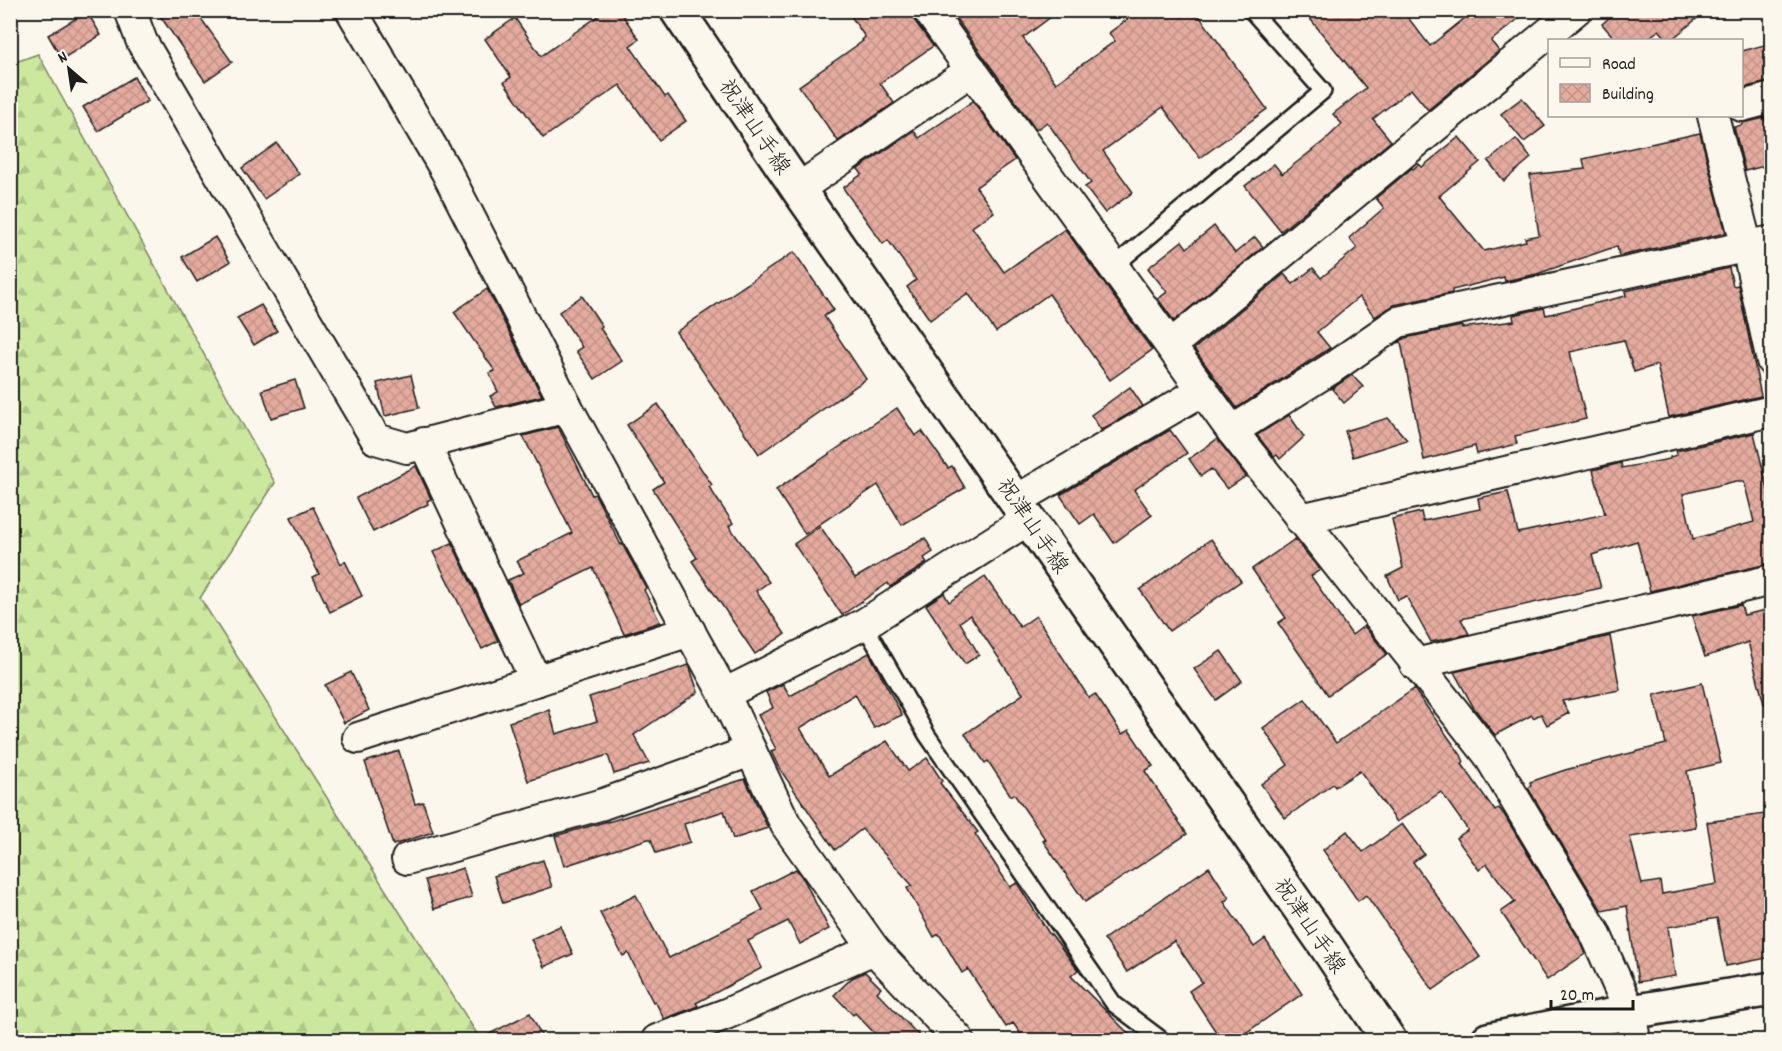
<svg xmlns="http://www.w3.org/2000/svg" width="1782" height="1051" font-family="Dekko,'Klee One',sans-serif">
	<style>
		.forest { fill: url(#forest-firs); stroke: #74825e; stroke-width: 1.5 }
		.building { fill: url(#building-cross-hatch); stroke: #1c1c1c; stroke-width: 1.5; fill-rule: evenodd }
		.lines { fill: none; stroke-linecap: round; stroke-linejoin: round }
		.lane-casing { stroke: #1c1c1c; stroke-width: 20 }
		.street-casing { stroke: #1c1c1c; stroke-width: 34 }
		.secondary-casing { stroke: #1c1c1c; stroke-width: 38 }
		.lane { stroke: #fbf7ec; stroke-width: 15 }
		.street { stroke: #fbf7ec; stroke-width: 30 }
		.secondary { stroke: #fbf7ec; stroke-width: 33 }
		.labels { text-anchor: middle; stroke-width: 4.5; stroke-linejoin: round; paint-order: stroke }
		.street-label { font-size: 22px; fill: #1c1c1c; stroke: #fbf7ec }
	</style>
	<defs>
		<pattern id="forest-firs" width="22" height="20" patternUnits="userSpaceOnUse" patternTransform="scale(1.5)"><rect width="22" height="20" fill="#cce89f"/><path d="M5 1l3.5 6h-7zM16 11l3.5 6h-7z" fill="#afc688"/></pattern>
		<pattern id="building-cross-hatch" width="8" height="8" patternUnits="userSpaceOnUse" patternTransform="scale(1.5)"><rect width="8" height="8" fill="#e4ab9e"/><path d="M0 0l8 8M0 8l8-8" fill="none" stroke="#c39388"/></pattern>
	</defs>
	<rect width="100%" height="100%" fill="#fbf7ec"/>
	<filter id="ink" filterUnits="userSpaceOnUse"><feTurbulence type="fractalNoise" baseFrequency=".0167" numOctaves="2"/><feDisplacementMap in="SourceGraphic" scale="12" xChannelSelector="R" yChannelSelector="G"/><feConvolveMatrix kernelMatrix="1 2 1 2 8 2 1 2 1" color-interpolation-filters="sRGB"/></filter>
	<g filter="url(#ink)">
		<!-- forest -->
		<polygon class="forest" points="38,54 275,483 200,598 481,1040 11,1040 10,64"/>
		<!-- building -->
		<g class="building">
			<polygon points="156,10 195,10 232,62 205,81"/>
			<polygon points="607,10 619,10 639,39 630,46 665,97 668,95 686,121 659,140 620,85 543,138 504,82 511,77 485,39 515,18 541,56"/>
			<polygon points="847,10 911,10 914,20 933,46 880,83 894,103 838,141 799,86 863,41 862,40 865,37"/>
			<polygon points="950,10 1060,10 1023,38 1056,83 1115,41 1109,33 1140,10 1195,10 1267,109 1200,158 1163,107 1103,151 1133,192 1105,213 1085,187 1091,183 1047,122 1036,130"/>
			<polygon points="1303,10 1402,10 1430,46 1475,10 1529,10 1491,41 1499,51 1428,110 1411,89 1373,119 1391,141 1281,231 1245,186 1274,164 1282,174 1324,141 1342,124 1333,114 1366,88"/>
			<polygon points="1618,10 1707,10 1671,40 1668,40 1659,30 1646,40 1616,40 1602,24"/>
			<polygon points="87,12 101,35 62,59 48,35"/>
			<polygon points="1772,43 1772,81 1742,88 1742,51"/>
			<polygon points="134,77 148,101 98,131 83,107"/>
			<polygon points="1522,98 1545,126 1524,142 1501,114"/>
			<polygon points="973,101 1015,160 976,187 994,212 972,227 1004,272 1065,229 1152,350 1110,380 1049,294 996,332 968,293 930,320 907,287 916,280 888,240 883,244 843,188 862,174 858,169 914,131 919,138"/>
			<polygon points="1765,118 1772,145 1772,164 1745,171 1734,127 1742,125 1742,123"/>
			<polygon points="1700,133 1726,233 1619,256 1617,246 1537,274 1505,281 1504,277 1452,290 1452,293 1394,305 1375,317 1359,297 1317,332 1330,348 1237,408 1194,349 1284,274 1293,284 1313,268 1321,278 1357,248 1349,238 1384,208 1376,198 1412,168 1413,169 1419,164 1422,167 1459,137 1480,162 1439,196 1484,251 1526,241 1525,238 1539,235 1530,175 1585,169 1583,159"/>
			<polygon points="1516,139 1531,158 1504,181 1488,161"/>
			<polygon points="277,143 299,174 264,199 242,168"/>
			<polygon points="1214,226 1235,253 1255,237 1263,247 1174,321 1158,299 1167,292 1148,268 1182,241 1187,248"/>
			<polygon points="215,237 230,262 197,282 182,257"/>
			<polygon points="794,252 834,310 824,316 866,379 759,454 676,332"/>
			<polygon points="1729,268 1733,286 1738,285 1761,396 1669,417 1657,365 1634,372 1624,340 1570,352 1586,419 1515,436 1517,444 1477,454 1475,446 1424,460 1401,342 1397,343 1405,338 1462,326 1462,328 1514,321 1513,315 1544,308 1546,315 1626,296 1625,291"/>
			<polygon points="487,289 542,396 496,407 490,396 498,392 489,373 495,371 454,312"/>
			<polygon points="582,296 602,326 600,328 622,361 595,379 576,351 582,347 559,312"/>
			<polygon points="261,305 277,331 254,345 237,318"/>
			<polygon points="411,375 419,408 385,416 377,383"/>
			<polygon points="1352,375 1363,387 1344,403 1332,389"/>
			<polygon points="295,380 304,408 271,418 262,390"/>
			<polygon points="1130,387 1143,406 1101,430 1091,415"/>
			<polygon points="658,404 712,485 709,487 733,523 729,526 769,582 756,591 785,634 755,654 692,561 697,558 653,489 664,482 627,425"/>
			<polygon points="897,408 915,436 922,431 948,468 952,466 965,488 902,525 878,485 805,534 776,490"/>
			<polygon points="1289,415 1304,437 1280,459 1277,455 1274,457 1257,435"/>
			<polygon points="1388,418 1407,440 1353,457 1345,431"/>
			<polygon points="558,427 592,495 595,494 621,545 622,544 642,580 646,588 644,590 660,622 624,634 593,568 519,604 508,580 524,573 517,561 572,533 523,436"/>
			<polygon points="1170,430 1187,453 1134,490 1152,515 1114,543 1094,514 1080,524 1060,495"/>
			<path d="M1754,433L1768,490L1772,489V563L1650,591L1637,541L1592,555L1601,588L1461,619L1469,634L1431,642L1406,596L1398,600L1387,576L1403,568L1392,519L1421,512L1423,521L1480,509L1478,498L1508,492L1518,533L1605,514L1593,470L1621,463L1622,468L1670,459V457L1677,455L1676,451ZM1736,481H1744L1754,522L1693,539L1683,494Z"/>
			<polygon points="1217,439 1246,476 1227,489 1211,469 1201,476 1189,459"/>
			<polygon points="416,466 431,499 427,501 428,504 373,532 356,498"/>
			<polygon points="313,507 341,564 345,561 362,596 330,612 313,577 319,574 291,517"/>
			<polygon points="820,526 855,578 925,538 933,552 924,558 927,563 890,587 888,583 842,615 794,544"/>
			<polygon points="1211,539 1241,581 1169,631 1140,590"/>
			<polygon points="1295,539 1320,570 1311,576 1352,635 1364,626 1387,654 1328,695 1278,623 1286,618 1252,569"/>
			<polygon points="452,543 498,641 482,649 433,552"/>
			<polygon points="985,577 1020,627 1036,616 1089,698 1095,694 1122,734 1129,730 1153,766 1145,771 1187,834 1085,902 1043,841 1046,840 1014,794 1011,796 988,761 985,763 965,734 1023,694 970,615 960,622 979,655 965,664 926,605 944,593 949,602"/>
			<polygon points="1741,605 1744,615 1766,610 1772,632 1772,703 1764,704 1748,642 1705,657 1692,616"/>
			<polygon points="1610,636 1620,690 1562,701 1569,713 1547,725 1541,714 1533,718 1532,715 1495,735 1474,708 1454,672"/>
			<polygon points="1221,651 1242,681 1216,700 1194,669"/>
			<polygon points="869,653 902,715 874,728 855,694 800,728 829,776 887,741 908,771 927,758 942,781 940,783 978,832 975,834 1010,887 1017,883 1050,935 1051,934 1078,970 1071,976 1136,1041 1026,1041 1013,1023 1006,1027 968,969 962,973 939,934 934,937 907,888 912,885 862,829 835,850 779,768 771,751 776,749 758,715 773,708 766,692 783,684 790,696"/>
			<polygon points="689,665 698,692 634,735 649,763 614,774 608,755 528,781 509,722 549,710 556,734 597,721 589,697"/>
			<polygon points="351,672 369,710 344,723 325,685"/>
			<polygon points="1702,683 1721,763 1687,771 1696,827 1630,837 1642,884 1660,881 1662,894 1717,884 1707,822 1772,813 1772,957 1726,966 1717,918 1668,927 1675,976 1638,982 1627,906 1602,911 1528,788 1531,786 1530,782 1565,770 1666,744 1654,695"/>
			<polygon points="1414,689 1461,755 1464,762 1462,764 1495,811 1499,808 1505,816 1580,941 1585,954 1547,980 1501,912 1515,902 1487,864 1479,870 1456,838 1468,830 1441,792 1397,822 1360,771 1335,787 1333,784 1285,818 1261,784 1288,765 1263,728 1305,699 1336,743"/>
			<polygon points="399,751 415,804 423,802 433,832 393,845 365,762"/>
			<polygon points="745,779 768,828 733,839 724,811 684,824 690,842 656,853 651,839 648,839 564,866 555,836 608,821 608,822"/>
			<polygon points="1402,824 1424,854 1413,862 1480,957 1433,990 1366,895 1358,901 1323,850 1347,831 1363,852"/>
			<polygon points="543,860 552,887 503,903 494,876"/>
			<polygon points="1209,867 1229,898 1224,902 1254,947 1265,939 1302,994 1234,1041 1222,1041 1189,991 1202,982 1174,941 1127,972 1104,939"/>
			<polygon points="463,868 472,897 434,909 425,880"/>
			<polygon points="796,869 804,880 829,929 800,944 788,921 748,941 762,968 696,1003 698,1006 664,1019 655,1001 653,1002 628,953 623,956 600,913 636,895 669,958 763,910 753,891"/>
			<polygon points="560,926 573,954 544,967 531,939"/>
			<polygon points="865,972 881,988 877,992 924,1041 882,1041 855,1013 853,1015 834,995 852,978"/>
			<polygon points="530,1013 544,1041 476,1041"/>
		</g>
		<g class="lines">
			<!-- lane casing -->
			<g class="lane-casing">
				<g id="lane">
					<polyline points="1114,266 1323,91 1251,10"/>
					<polyline points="864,624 927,735 1114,1004 1162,1040"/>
				</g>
			</g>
			<!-- street casing -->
			<g class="street-casing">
				<g id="street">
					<polyline points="130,10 142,42 376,439 407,448 567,407"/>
					<polyline points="351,10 446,171 567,407 724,694 786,825 874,949 959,1040"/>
					<polyline points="928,10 1232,431 1488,754 1595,933 1630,1012 1635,1040"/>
					<polyline points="1742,106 1772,98"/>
					<polyline points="1713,116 1747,247 1772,361"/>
					<polyline points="798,189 972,70"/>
					<polyline points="1171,345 1576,10"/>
					<polyline points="1232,431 1332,368 1398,322 1772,241"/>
					<polyline points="424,443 536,681"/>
					<polyline points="1017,500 1203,390"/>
					<polyline points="1300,519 1772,411"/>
					<polyline points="1415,664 1772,580"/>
					<polyline points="724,694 864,624 1029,519"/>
					<polyline points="358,738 690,631"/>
					<polyline points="407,859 603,804 751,751"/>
					<polyline points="657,1040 726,1014 874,949"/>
				</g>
			</g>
			<!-- secondary casing -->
			<g class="secondary-casing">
				<g id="secondary">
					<polyline points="677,10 798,189 1324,943 1389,1040"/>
					<polyline points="1488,1040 1630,1012 1772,989"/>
				</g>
			</g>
			<!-- lane -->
			<use href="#lane" class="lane"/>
			<!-- street -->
			<use href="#street" class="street"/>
			<!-- secondary -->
			<use href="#secondary" class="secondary"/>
		</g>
	</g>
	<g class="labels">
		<!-- street labels -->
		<g class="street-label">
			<text transform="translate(756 126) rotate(56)" y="8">祝津山手線</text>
			<text transform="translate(1034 525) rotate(56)" y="8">祝津山手線</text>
			<text transform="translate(1311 925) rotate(56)" y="8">祝津山手線</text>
		</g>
	</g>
	<!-- margin -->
	<rect width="1782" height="1051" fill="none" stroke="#fbf7ec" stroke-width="36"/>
	<rect x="18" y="18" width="1746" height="1015" fill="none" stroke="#1c1c1c" stroke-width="2" filter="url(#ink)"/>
	<!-- legend -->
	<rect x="1548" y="39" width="195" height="78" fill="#fbf7ec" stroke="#a29f99" stroke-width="1.5"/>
	<rect x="1560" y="58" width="30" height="9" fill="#fbf7ec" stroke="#a29f99" stroke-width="1.5"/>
	<text x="1602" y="69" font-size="18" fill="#1c1c1c">Road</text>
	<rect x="1560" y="84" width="30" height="18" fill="url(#building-cross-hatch)" stroke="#a29f99" stroke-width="1.5"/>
	<text x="1602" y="99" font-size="18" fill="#1c1c1c">Building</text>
	<!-- north arrow -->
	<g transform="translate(69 69) rotate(331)" stroke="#fbf7ec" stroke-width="4.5" paint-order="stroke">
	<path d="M0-4.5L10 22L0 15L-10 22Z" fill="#1c1c1c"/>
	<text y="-9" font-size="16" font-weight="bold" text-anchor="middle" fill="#1c1c1c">N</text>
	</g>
	<!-- scale -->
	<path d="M1551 1000v9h82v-9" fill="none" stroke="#1c1c1c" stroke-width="3"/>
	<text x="1560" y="1000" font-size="18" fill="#1c1c1c" stroke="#fbf7ec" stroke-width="4.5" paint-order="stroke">20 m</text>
</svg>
